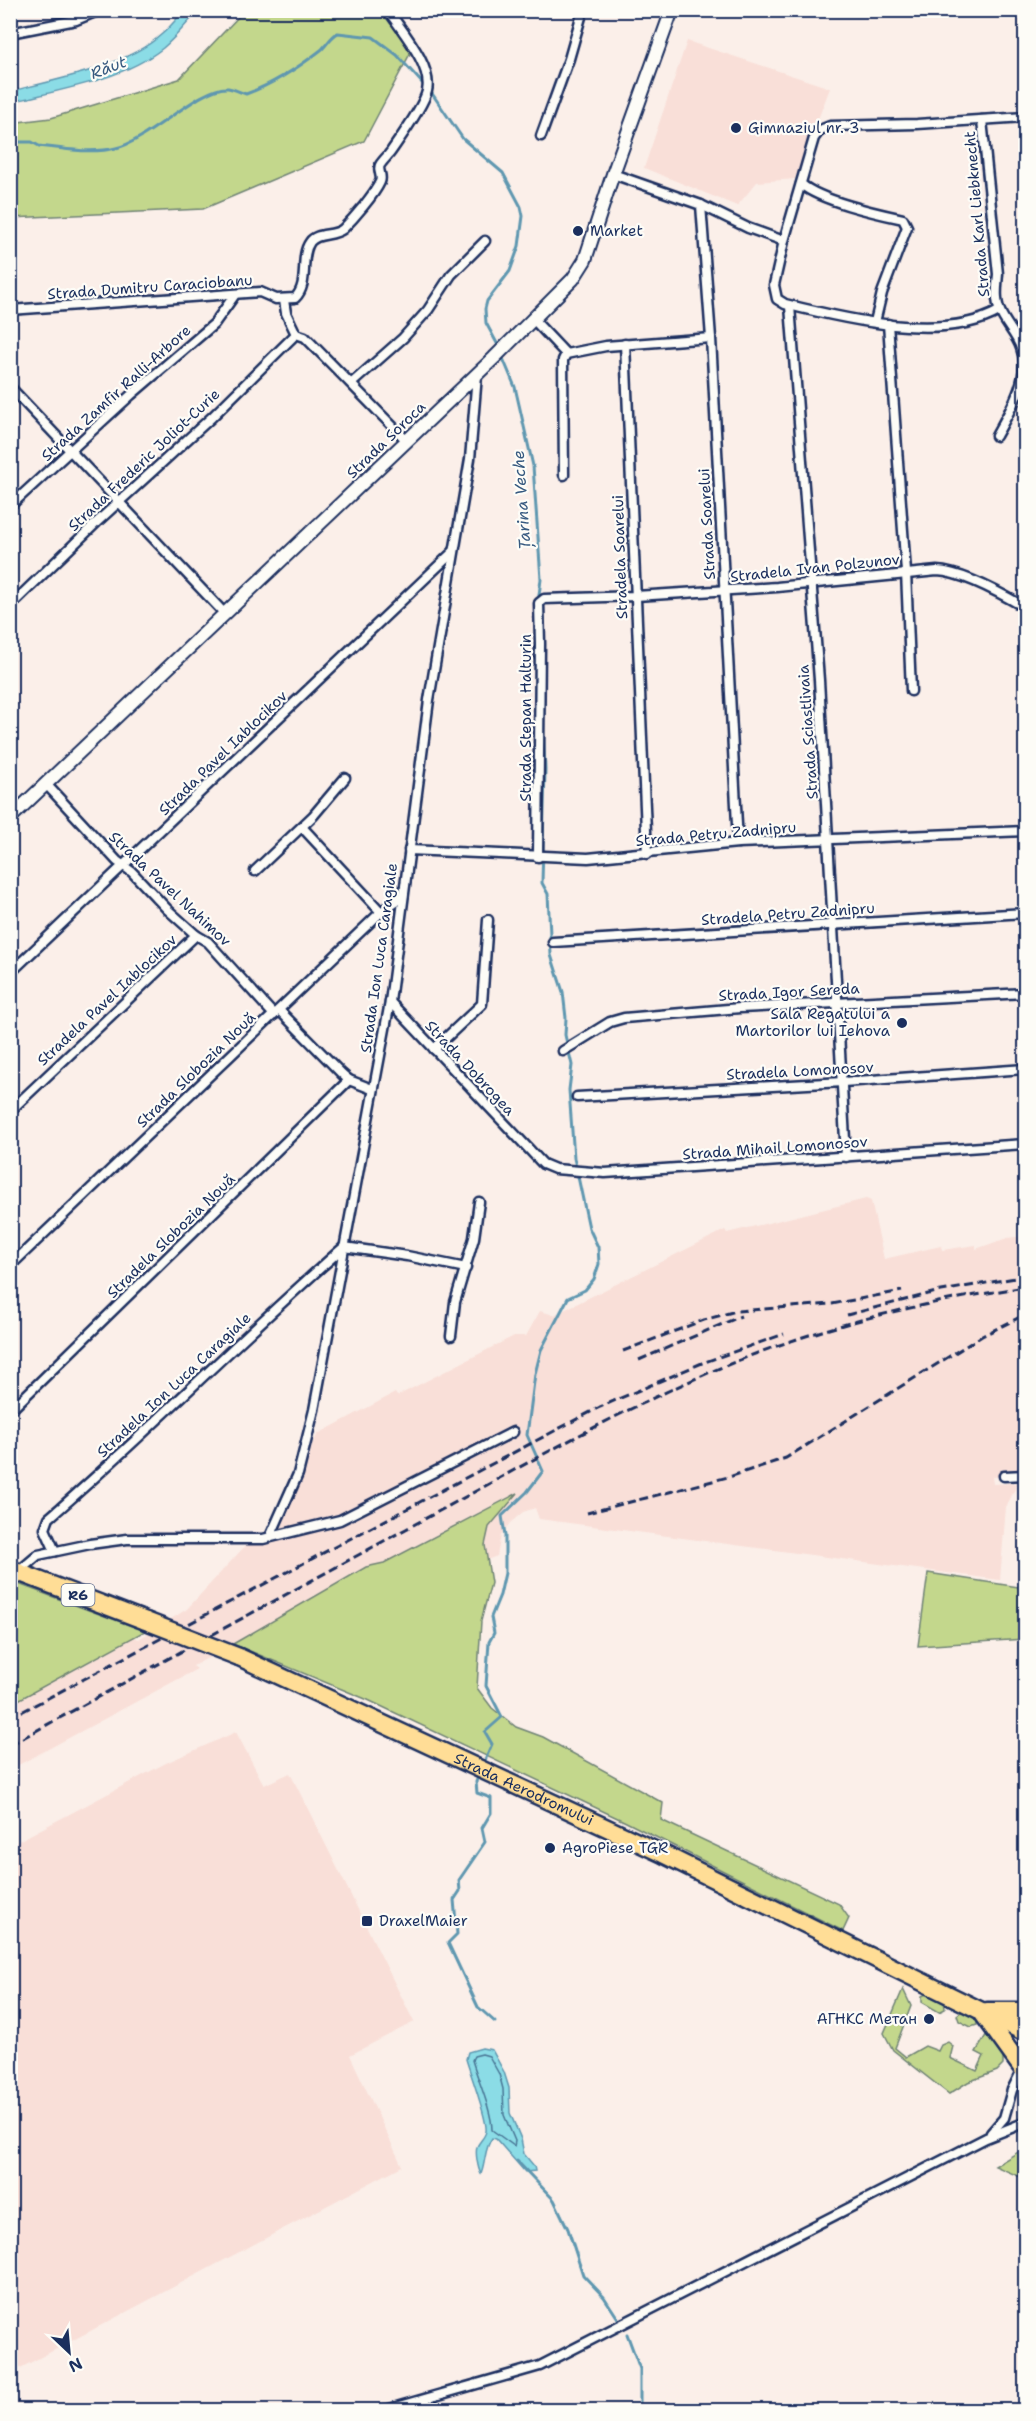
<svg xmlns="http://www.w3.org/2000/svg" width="1036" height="2421" font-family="'Shantell Sans',sans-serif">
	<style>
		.built { fill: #f9dfd8 }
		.green { fill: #c3d78c; stroke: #6f8375; stroke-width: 1.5 }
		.water { fill: #8bdce6; stroke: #5e97b0; stroke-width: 1.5 }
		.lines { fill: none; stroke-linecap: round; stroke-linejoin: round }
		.shore { stroke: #487494; stroke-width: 1.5 }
		.stream { stroke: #5e97b0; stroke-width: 3 }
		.street-casing { stroke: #1b2f5e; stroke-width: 13 }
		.secondary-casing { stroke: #1b2f5e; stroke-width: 16 }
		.highway-casing { stroke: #1b2f5e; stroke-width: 21 }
		.street { stroke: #fdfcf7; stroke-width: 8 }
		.secondary { stroke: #fdfcf7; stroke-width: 12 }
		.highway { stroke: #ffdd96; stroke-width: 16 }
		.rail { stroke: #1b2f5e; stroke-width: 3; stroke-dasharray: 9 4.5; stroke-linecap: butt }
		.highway-bridge-casing { stroke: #1b2f5e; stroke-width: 21; stroke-linecap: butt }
		.highway-bridge { stroke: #ffdd96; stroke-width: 16 }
		.poi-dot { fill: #1b2f5e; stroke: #fdfcf7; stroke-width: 2 }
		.labels { text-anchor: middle; stroke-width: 4.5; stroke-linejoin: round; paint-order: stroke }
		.shield { fill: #fdfcf7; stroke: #5f6c8c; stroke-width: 1.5 }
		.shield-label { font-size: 14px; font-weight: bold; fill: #1b2f5e }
		.poi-label { font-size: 15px; fill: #1b2f5e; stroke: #fdfcf7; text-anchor: start }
		.street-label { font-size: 15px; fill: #1b2f5e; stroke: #fdfcf7 }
		.water-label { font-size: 16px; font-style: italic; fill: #375a80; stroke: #fdfcf7 }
	</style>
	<rect width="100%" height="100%" fill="#fbefe9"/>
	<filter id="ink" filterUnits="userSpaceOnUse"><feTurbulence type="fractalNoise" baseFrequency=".0167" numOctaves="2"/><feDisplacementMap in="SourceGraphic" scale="12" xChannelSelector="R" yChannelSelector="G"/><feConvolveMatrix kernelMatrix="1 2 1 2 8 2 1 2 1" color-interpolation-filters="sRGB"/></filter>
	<g filter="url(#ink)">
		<!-- built -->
		<g class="built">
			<polygon points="687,41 830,88 795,179 757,182 737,206 644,168"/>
			<polygon points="866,1199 871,1201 884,1259 941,1246 942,1250 976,1245 976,1249 1007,1238 1025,1236 1025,1475 992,1477 993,1484 1018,1483 1006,1507 1000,1580 539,1519 535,1508 523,1512 510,1523 501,1535 497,1556 471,1566 260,1630 193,1666 197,1669 11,1769 11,1591 13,1590 139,1639 187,1609 245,1546 264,1539 278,1526 302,1476 309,1449 318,1434 395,1393 397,1396 514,1336 526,1336 540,1311 554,1315 725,1230 727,1233"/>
			<polygon points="236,1732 264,1785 290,1773 414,2022 350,2055 402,2166 11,2373 11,1845 166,1763"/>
		</g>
		<!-- green -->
		<g class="green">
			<polygon points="244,11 385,11 414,46 364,141 203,209 11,218 10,123 51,118 179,79"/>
			<polygon points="518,1493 489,1527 485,1545 491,1583 481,1621 477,1688 492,1708 516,1727 543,1737 663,1803 661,1820 839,1904 849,1918 843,1931 626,1822 368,1700 233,1644 366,1567 384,1563"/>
			<polygon points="928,1573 1025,1588 1025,1639 918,1646"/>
			<polygon points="11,1581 24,1586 145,1631 11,1704"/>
			<polygon points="903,1989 911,2006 895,2048 906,2057 925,2046 938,2051 941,2045 948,2042 953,2046 950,2058 977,2071 984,2056 976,2052 988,2032 1003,2055 1003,2065 997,2071 968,2082 949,2094 893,2050 884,2033"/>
			<polygon points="928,1993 944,2000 945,2009 939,2012 922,2002 922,1996"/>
			<polygon points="962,2011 976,2016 977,2025 971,2027 959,2021 957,2015"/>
			<polygon points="1025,2148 1025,2179 995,2166"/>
		</g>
		<!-- water -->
		<g class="water">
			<path d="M184,11H198C187,23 176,37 163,48C123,80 59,90 11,102V91C56,80 127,66 162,34C170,27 177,18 184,11Z"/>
			<path d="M482,2048L492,2050L504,2072L509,2088L510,2113L521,2139L524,2154L534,2166L535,2171L525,2172L496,2139L492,2138C484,2149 486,2161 481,2174C478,2169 475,2153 477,2147C479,2141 485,2138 486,2131C488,2120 470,2073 466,2059L468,2052Z"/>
		</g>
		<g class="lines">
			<!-- shore -->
			<path class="shore" d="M482,2054L489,2056L499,2074L503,2089L504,2115L515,2141L514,2146L492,2130C492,2111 478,2080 472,2060L474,2056Z"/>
			<!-- stream -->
			<g class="stream">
				<polyline points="431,92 463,139 503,173 521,207 523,216 519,246 510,271 487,301 485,309 486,323 499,347"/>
				<path d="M10,142H32L39,146C63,149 92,154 116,148C148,141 202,85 228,88C234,89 240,92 246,94C273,84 298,68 321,50C327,45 331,36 338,33L373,37L397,55L423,84"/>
				<polyline points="502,356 515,387 533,466 541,579 539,595"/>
				<polyline points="543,619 543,711"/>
				<polyline points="483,1765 492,1744 485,1732 502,1717 486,1686 489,1642 494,1633 491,1617 500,1595 505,1573 505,1535 502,1516 527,1492 543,1471 527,1435 535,1374 541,1350 568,1298 585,1290 594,1279 599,1264 598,1247 589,1228 574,1158 569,1090 572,1065 565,1035 566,1018 563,992 551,955 548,894 542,883 545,770 543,721"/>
				<polyline points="479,1774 476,1782 477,1793 491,1798 491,1813 482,1828 485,1842 459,1880 460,1891 454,1900 457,1934 448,1943 478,2007 495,2022"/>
				<polyline points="517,2161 554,2200 568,2229 583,2275 604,2297 619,2320"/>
				<polyline points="627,2334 640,2369 640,2410"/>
			</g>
			<!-- street casing -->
			<g class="street-casing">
				<g id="street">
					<polyline points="10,33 76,20 100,10"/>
					<path d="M982,120L998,274C997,286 995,300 1000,311C1005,324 1017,335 1021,348C1032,377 1009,412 996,436"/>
					<polyline points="541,136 569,59 583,10"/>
					<polyline points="613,174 701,205 748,228 784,241"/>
					<path d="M801,184C821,201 876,213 903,219L907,227L882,293L875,322"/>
					<polyline points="701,205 711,338 738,843"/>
					<polyline points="284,300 286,313 296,334 305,337 407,441"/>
					<polyline points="790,306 819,680 846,1157"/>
					<path d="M10,310L260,292L276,299L295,298C310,284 299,257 310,242C317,232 333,237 343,229C354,218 374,195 380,182C383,176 377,170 380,165C383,160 389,155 392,150C401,137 424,105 427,91C433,66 401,30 388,10"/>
					<path d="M999,311C943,343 845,319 785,304L777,299L774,285L784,241L814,138L820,130L830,126L917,124L1026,117"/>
					<polyline points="533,319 566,354"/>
					<polyline points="888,324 906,572 911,691"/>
					<polyline points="625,344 647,854"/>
					<polyline points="352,383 403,338 428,310 451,275 485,241"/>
					<polyline points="10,387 225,614"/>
					<polyline points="564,475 563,360 566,354 606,346 711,338"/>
					<polyline points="10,506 131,395 214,324 234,296"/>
					<polyline points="10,606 97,522 212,417 296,334"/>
					<polyline points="46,784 117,861 132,872 167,909 196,935 208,942 274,1015"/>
					<polyline points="302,827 381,912"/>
					<polyline points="409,850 588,858 738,843 1026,831"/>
					<path d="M538,857L540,644L539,603L544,599L636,596L777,587L937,571C962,572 1004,595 1026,608"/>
					<polyline points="255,871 313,816 345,778"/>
					<polyline points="553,942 1026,913"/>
					<polyline points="10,973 453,552"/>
					<polyline points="390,1002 543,1164 555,1169 605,1173 1026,1144"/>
					<polyline points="279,1010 342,1074 349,1080 372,1089"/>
					<polyline points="434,1049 482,1004 488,920"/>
					<polyline points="563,1051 610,1022 624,1018 740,1008 1026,993"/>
					<polyline points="577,1097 843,1082 1026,1069"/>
					<polyline points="10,1111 196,935"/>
					<polyline points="10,1266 381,912 403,896"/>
					<polyline points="451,1336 455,1302 474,1238 479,1202"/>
					<polyline points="10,1411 349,1080"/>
					<polyline points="1004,1476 1026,1475"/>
					<polyline points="270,1537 298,1474 314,1410 390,1002 429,700 470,459 477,375"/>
					<path d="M55,1551L45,1529L49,1518C150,1431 243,1335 344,1247L407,1256L466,1268"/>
					<polyline points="18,1572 38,1555 90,1544 127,1539 263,1539 340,1520 513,1432"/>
					<polyline points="1026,2035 1021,2056 1026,2080"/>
					<polyline points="991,2133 1004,2118 1012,2090 1022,2070"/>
					<polyline points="386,2410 540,2366 986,2138 1026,2122"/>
				</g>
			</g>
			<!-- secondary casing -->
			<g class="secondary-casing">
				<polyline id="secondary" points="10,818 494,358 573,279 585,260 613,174 672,10"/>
			</g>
			<!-- highway casing -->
			<g class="highway-casing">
				<g id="highway">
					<polyline points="10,1569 146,1621"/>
					<path id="s1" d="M239,1657L663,1854L1026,2033"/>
					<polyline points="987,2011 1026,2011"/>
					<polyline points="983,2014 1022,2068"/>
				</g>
			</g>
			<!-- street -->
			<use href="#street" class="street"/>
			<!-- secondary -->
			<use href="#secondary" class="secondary"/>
			<!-- highway -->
			<use href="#highway" class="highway"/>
			<!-- rail -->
			<g class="rail">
				<polyline points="847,1315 936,1292 1026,1276"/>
				<polyline points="623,1351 704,1320 736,1311 832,1304 902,1291"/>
				<polyline points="639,1360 741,1316"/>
				<polyline points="587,1513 732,1476 786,1458 982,1336 1026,1314"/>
				<polyline points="10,1718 600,1407 702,1363 784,1334"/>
				<path d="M10,1745C142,1673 274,1601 406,1529C533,1461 663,1383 800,1338C873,1314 950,1298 1026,1287"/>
			</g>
			<!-- highway-bridge casing -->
			<g class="highway-bridge-casing">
				<polyline id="highway-bridge" points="146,1621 239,1657"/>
			</g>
			<!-- highway-bridge -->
			<use href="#highway-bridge" class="highway-bridge"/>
		</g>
	</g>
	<!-- markers -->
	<g class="poi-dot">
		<circle cx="736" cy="128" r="6"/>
		<circle cx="578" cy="231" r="6"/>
		<circle cx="902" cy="1023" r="6"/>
		<circle cx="550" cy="1848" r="6"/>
		<rect x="361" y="1915" width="12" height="12" rx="3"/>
		<circle cx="929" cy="2019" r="6"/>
	</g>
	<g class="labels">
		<!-- shield labels -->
		<rect class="shield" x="61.5" y="1584" width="33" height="22" rx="4.5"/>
		<g class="shield-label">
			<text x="78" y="1600">R6</text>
		</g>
		<!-- poi labels -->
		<g class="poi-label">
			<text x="748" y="133">Gimnaziul nr. 3</text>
			<text x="590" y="236">Market</text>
			<text x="890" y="1019" text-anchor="end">Sala Regatului a<tspan x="890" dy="17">Martorilor lui Iehova</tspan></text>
			<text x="562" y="1853">AgroPiese TGR</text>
			<text x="379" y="1926">DraxelMaier</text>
			<text x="917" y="2024" text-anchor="end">АГНКС Метан</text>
		</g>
		<!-- street labels -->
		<g class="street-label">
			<text transform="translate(977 214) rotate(-95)" y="5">Strada Karl Liebknecht</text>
			<text transform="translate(150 287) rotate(-4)" y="5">Strada Dumitru Caraciobanu</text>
			<text transform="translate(116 393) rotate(-42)" y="5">Strada Zamfir Ralli-Arbore</text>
			<text transform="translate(386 440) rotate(-44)" y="5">Strada Soroca</text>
			<text transform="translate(144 460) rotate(-43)" y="5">Strada Frederic Joliot-Curie</text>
			<text transform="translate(707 524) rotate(-93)" y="5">Strada Soarelui</text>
			<text transform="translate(620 557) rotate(-92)" y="5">Stradela Soarelui</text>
			<text transform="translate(815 568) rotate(-6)" y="5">Stradela Ivan Polzunov</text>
			<text transform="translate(526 718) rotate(-90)" y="5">Strada Stepan Halturin</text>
			<text transform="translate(808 732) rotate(-94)" y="5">Strada Sciastlivaia</text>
			<text transform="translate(223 753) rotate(-44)" y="5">Strada Pavel Iablocikov</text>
			<text transform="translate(716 834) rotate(-5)" y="5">Strada Petru Zadnipru</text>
			<text transform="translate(170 889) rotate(43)" y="5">Strada Pavel Nahimov</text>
			<text transform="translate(788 914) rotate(-4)" y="5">Stradela Petru Zadnipru</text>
			<text transform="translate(379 958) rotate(-82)" y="5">Strada Ion Luca Caragiale</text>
			<text transform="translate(789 992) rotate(-3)" y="5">Strada Igor Sereda</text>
			<text transform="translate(107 1000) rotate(-43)" y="5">Stradela Pavel Iablocikov</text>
			<text transform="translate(470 1068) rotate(47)" y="5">Strada Dobrogea</text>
			<text transform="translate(196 1070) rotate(-44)" y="5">Strada Slobozia Nouă</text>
			<text transform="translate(800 1071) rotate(-3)" y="5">Stradela Lomonosov</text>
			<text transform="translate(775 1148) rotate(-4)" y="5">Strada Mihail Lomonosov</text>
			<text transform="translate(171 1236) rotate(-44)" y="5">Stradela Slobozia Nouă</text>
			<text transform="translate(174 1385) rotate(-43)" y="5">Stradela Ion Luca Caragiale</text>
			<text dy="5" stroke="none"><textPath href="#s1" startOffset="314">Strada Aerodromului</textPath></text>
		</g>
		<!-- water labels -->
		<g class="water-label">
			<text transform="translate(108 67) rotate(-21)" y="6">Răut</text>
			<text transform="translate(521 500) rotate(-94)" y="6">Țarina Veche</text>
		</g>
	</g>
	<!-- margin -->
	<rect width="1036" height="2421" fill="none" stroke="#fdfcf7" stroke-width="36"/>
	<rect x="18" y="18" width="1000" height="2385" fill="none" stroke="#1b2f5e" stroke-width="2" filter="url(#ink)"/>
	<!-- north arrow -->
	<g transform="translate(69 2352) rotate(154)" stroke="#fdfcf7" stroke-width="4.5" paint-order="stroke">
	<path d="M0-4.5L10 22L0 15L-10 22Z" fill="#1b2f5e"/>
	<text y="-9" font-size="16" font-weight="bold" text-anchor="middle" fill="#1b2f5e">N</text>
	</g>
</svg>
